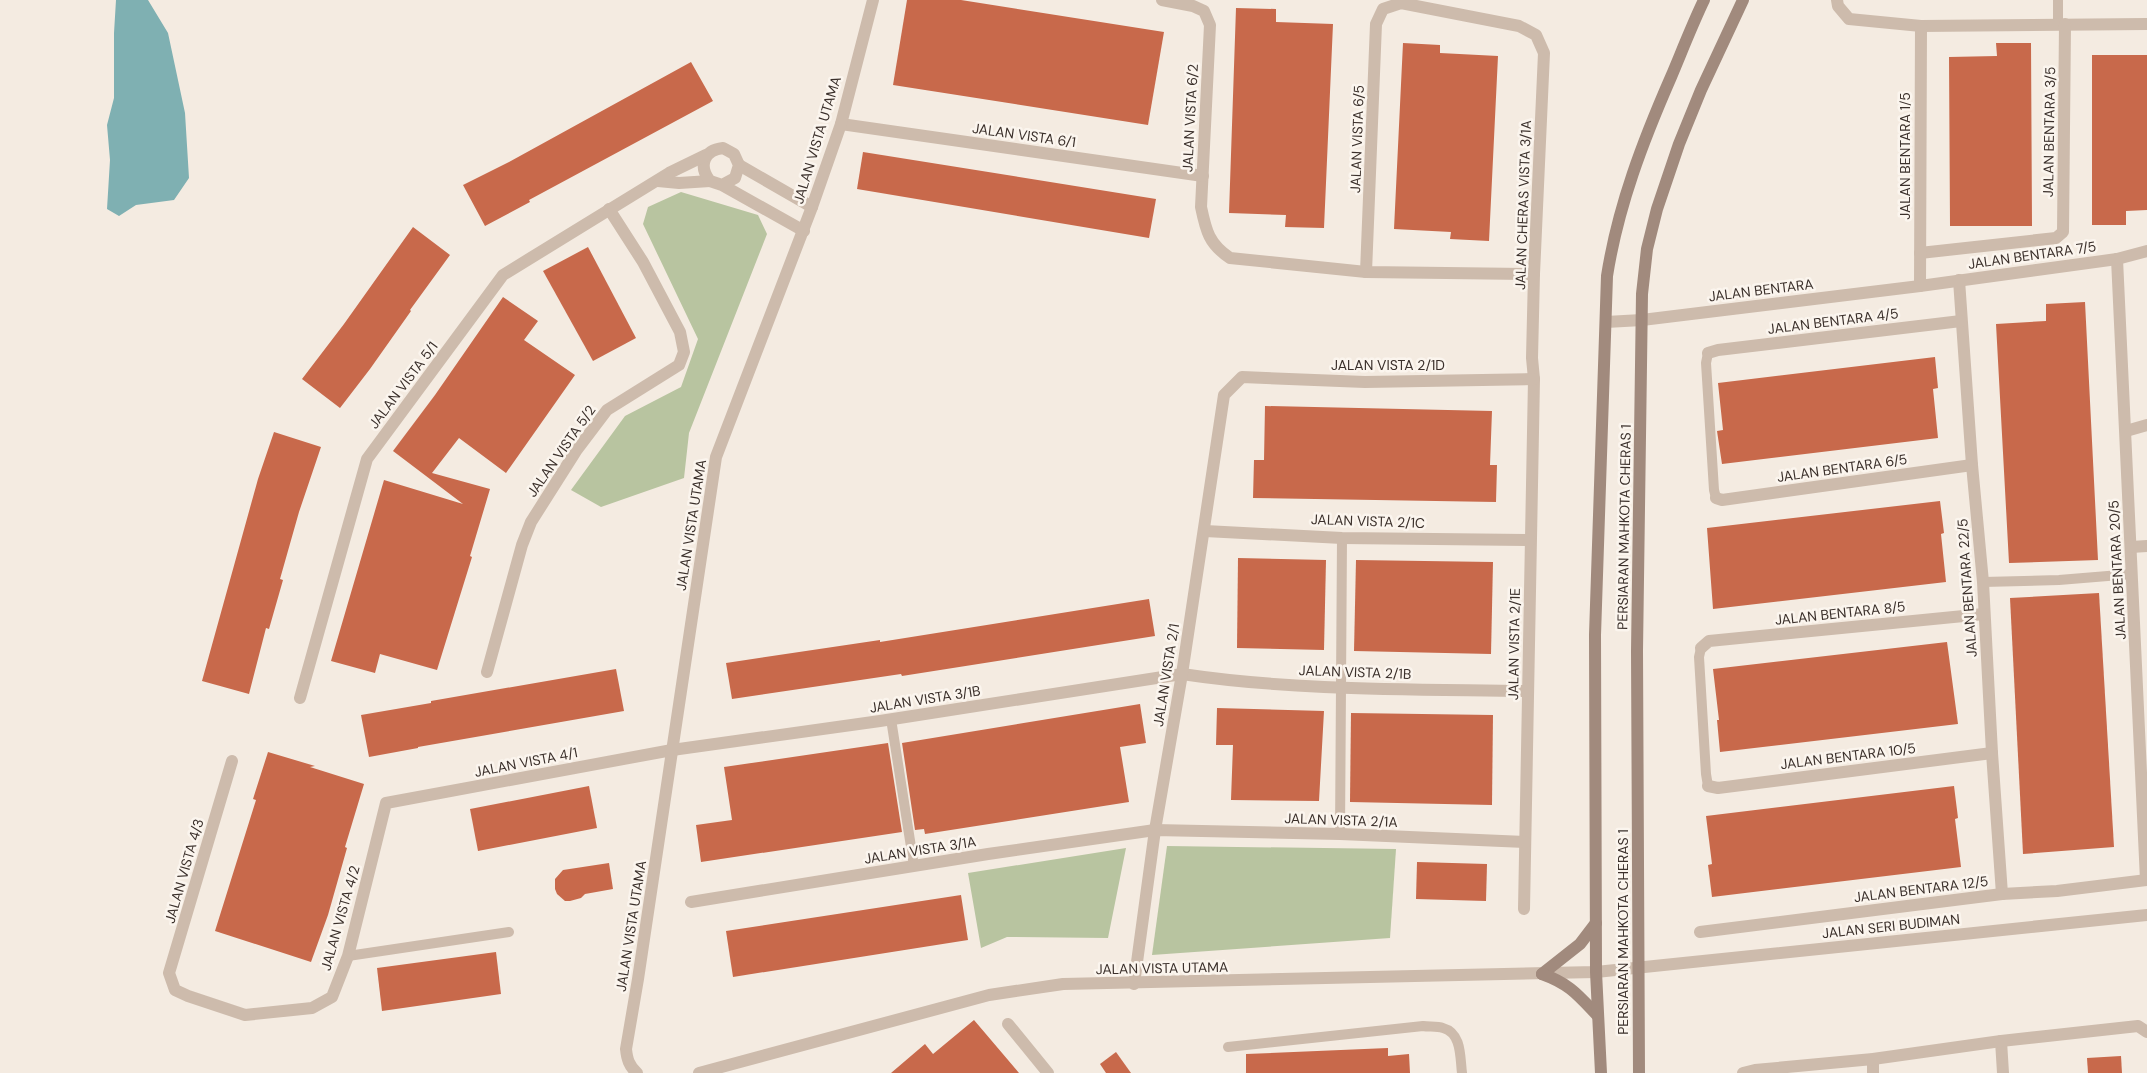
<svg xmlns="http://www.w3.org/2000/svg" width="2147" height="1073" font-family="'DM Sans',sans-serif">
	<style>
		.green { fill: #b8c4a0 }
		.water { fill: #7fb0b2 }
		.building { fill: #c8694b }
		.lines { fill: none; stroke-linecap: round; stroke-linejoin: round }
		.lane { stroke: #cdbbac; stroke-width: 10 }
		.street { stroke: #cdbbac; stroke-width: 12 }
		.secondary { stroke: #a18a7d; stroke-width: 12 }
		.labels { text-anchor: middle; stroke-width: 5; stroke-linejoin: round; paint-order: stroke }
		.street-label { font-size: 14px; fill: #3b302b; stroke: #fbf5ee }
	</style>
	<rect width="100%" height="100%" fill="#f4ebe1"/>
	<!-- green -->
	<g class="green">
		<polygon points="681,192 758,215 767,234 689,433 684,478 601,507 571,490 625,416 681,387 698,339 643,224 648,207"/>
		<polygon points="1167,846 1396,849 1390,938 1152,955"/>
		<polygon points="1126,848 1108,938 1007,937 981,948 968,873"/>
	</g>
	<!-- water -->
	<polygon class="water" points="116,0 148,0 168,33 185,113 189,178 174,200 136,205 119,216 107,209 110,160 107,125 114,98 114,33"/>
	<!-- building -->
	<g class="building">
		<polygon points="907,0 961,0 1164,32 1148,125 893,85"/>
		<polygon points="1236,8 1276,9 1276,22 1333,24 1324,228 1285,227 1286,215 1229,213"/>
		<polygon points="1403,43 1440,45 1440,53 1498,56 1489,241 1450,239 1451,232 1394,229"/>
		<polygon points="1996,43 2031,43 2032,226 1950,226 1949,57 1997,56"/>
		<polygon points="2092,55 2147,55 2147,210 2126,211 2126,225 2092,225"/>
		<polygon points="691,62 713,101 529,200 530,202 485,226 463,185 509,162"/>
		<polygon points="863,152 1156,199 1149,238 857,189"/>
		<polygon points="413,227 450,255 410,310 411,311 370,369 340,408 302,379 344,324"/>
		<polygon points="588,247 636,338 593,361 543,271"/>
		<polygon points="503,297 538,321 524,340 575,375 506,473 459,438 432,473 490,489 470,556 472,557 437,670 380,654 375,673 331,661 384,480 463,504 393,451 435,395"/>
		<polygon points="2085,302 2098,560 2009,563 1996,324 2046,321 2046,304"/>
		<polygon points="1935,357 1938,388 1933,389 1938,438 1722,464 1717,431 1723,430 1718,383"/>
		<polygon points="1265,406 1492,411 1490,465 1497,465 1496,502 1253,498 1254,460 1264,460"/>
		<polygon points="274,432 321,447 299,512 280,579 283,580 269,629 266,628 249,694 202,681 258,479"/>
		<polygon points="1940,501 1944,533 1941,534 1946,582 1713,609 1707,528"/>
		<polygon points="1238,558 1326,560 1324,650 1237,648"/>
		<polygon points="1356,560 1493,562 1491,654 1354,651"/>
		<polygon points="2099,593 2114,847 2023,854 2010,598"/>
		<polygon points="1149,599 1155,636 902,676 901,674 732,699 726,663 880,640 880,642"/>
		<polygon points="1947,642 1958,724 1720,752 1717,720 1719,720 1713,669"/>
		<polygon points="616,669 624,711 418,747 418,748 369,757 361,715 431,703 431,701"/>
		<polygon points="1140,704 1146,743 1120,747 1129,802 925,834 924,829 915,830 902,743"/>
		<polygon points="1217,708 1324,711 1319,801 1231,800 1233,745 1216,745"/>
		<polygon points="1351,713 1493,715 1492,805 1350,802"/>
		<polygon points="888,743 902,832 701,862 696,825 732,820 724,767"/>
		<polygon points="268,752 315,766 310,767 364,784 345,847 347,848 328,915 311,962 215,931 256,800 253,799"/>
		<polygon points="589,786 597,828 478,851 470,809"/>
		<polygon points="1954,786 1958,818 1955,819 1961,867 1712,897 1708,865 1712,864 1706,816"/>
		<polygon points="1417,862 1487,864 1486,901 1416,899"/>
		<polygon points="609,863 613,889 585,894 581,898 570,901 565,901 557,894 555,889 555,879 563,870"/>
		<polygon points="961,895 968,940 733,977 726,931"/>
		<polygon points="496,952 501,994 382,1011 377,968"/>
		<polygon points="974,1020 1019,1073 891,1073 925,1044 933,1054"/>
		<polygon points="1388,1048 1388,1056 1409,1054 1410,1073 1246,1073 1246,1054"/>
		<polygon points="1116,1052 1131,1073 1106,1073 1100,1064"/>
		<polygon points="2121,1056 2122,1073 2088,1073 2087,1058"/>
	</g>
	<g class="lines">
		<!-- lane -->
		<g class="lane">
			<polyline points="2058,0 2058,24"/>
			<polyline points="1708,353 1706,363 1714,490 1716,498"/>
			<polyline points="1983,582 2059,580 2132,574"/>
			<polyline points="1701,648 1699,657 1706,774 1708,786"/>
			<polyline points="891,719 914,866"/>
			<polyline points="1340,834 1342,538"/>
			<polyline points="348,956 509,932"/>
			<path d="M1228,1047L1423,1026C1429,1027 1437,1026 1443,1028C1462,1033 1460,1058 1462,1073"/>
		</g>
		<!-- street -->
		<g class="street">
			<path d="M1162,0L1193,6L1204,11L1210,25L1201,207C1206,231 1209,244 1230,258L1366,272L1534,274"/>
			<polyline points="1837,0 1838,6 1849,19 1921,26 2147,24"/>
			<polyline points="841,124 1203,176"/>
			<polyline points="739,165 812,207"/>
			<polyline points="658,181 679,183 710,181"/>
			<path d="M722,185L735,178L739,165L734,154L723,148C704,150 698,166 710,181L722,185L804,231"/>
			<polyline points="1920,253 2056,238 2063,232 2065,24"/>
			<polyline points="2117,259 2146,880"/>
			<polyline points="1366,272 1376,24 1383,9 1401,3 1519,26 1536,35 1544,53 1534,274 1532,358 1534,379 1524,909"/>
			<polyline points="1959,280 1972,465 1983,582 1992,753 2002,894"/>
			<polyline points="1920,286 1921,26"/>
			<polyline points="1606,322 1642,320 1920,286 2117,259 2147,251"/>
			<polyline points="1708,353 1718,350 1961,321"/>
			<polyline points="2126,431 2147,425"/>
			<polyline points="1716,498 1722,500 1972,465"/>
			<polyline points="1205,531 1342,538 1530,540"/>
			<polyline points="2131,547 2147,546"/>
			<polyline points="1701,648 1709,641 1984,614"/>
			<polyline points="487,672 522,545 531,522 576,451 607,410 679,365 684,352 680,332 643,262 609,209"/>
			<polyline points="300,698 367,459 503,275 669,173 706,155"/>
			<path d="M232,761L169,973L175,990L188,996L245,1015L312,1008L332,997L348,956L386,803L672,750L880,721L1182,674C1295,691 1414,689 1528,691"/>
			<polyline points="1708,786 1718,788 1992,753"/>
			<polyline points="691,902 988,854 1155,830 1340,834 1525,842"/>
			<polyline points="1700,932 2002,894 2057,891 2147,880"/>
			<polyline points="1134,984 1155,830 1182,674 1224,395 1242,377 1365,382 1534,379"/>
			<polyline points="1008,1024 1048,1073"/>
			<polyline points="2001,1041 2003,1073"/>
			<polyline points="1873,1059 1873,1073"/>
			<path d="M637,1073C629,1066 627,1059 626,1049L638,979L716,457L812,207L841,124L873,0"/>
			<polyline points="699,1073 989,995 1063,984 1596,972 2147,915"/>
			<polyline points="1743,1073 1755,1070 1873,1059 2001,1041 2138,1026 2147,1032"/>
		</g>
		<!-- secondary -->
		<g class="secondary">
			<polyline points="1542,974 1580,944 1596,923"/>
			<path d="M1542,974C1570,984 1578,995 1598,1016"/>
			<path d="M1601,1073L1596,972L1595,635L1607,276C1618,206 1643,141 1671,77C1682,51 1692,25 1704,0"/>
			<polyline points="1639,1073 1637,651 1642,294 1647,249 1657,209 1679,144 1701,90 1743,0"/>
		</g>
	</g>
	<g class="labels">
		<!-- street labels -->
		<g class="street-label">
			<text transform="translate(1190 118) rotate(-87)" y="5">JALAN VISTA 6/2</text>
			<text transform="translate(2049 132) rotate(-89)" y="5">JALAN BENTARA 3/5</text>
			<text transform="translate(1024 135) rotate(8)" y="5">JALAN VISTA 6/1</text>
			<text transform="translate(1357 139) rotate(-88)" y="5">JALAN VISTA 6/5</text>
			<text transform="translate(817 140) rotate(-73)" y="5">JALAN VISTA UTAMA</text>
			<text transform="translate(1905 156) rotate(-90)" y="5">JALAN BENTARA 1/5</text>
			<text transform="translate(1523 205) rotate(-88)" y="5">JALAN CHERAS VISTA 3/1A</text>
			<text transform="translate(2032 255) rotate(-8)" y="5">JALAN BENTARA 7/5</text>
			<text transform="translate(1761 290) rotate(-7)" y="5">JALAN BENTARA</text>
			<text transform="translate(1833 321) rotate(-7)" y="5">JALAN BENTARA 4/5</text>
			<text x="1388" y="370">JALAN VISTA 2/1D</text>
			<text transform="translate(403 385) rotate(-53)" y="5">JALAN VISTA 5/1</text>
			<text transform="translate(561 451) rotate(-55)" y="5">JALAN VISTA 5/2</text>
			<text transform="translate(1842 468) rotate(-8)" y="5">JALAN BENTARA 6/5</text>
			<text transform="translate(1368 521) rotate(2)" y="5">JALAN VISTA 2/1C</text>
			<text transform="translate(691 525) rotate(-81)" y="5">JALAN VISTA UTAMA</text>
			<text transform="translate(1624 527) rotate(-89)" y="5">PERSIARAN MAHKOTA CHERAS 1</text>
			<text transform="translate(2117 570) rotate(-93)" y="5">JALAN BENTARA 20/5</text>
			<text transform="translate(1967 588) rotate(-94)" y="5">JALAN BENTARA 22/5</text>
			<text transform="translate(1840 613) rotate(-6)" y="5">JALAN BENTARA 8/5</text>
			<text transform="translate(1514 644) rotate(-89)" y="5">JALAN VISTA 2/1E</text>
			<text transform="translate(1355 672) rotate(2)" y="5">JALAN VISTA 2/1B</text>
			<text transform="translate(1166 675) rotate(-81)" y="5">JALAN VISTA 2/1</text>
			<text transform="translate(925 699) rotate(-9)" y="5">JALAN VISTA 3/1B</text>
			<text transform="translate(1848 756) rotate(-7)" y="5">JALAN BENTARA 10/5</text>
			<text transform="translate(526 762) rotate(-11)" y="5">JALAN VISTA 4/1</text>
			<text transform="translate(1341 820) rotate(2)" y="5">JALAN VISTA 2/1A</text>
			<text transform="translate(920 850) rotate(-9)" y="5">JALAN VISTA 3/1A</text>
			<text transform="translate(184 871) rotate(-74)" y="5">JALAN VISTA 4/3</text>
			<text transform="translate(1921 889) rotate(-7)" y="5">JALAN BENTARA 12/5</text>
			<text transform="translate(340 918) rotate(-74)" y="5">JALAN VISTA 4/2</text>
			<text transform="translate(631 926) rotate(-81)" y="5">JALAN VISTA UTAMA</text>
			<text transform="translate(1891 926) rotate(-6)" y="5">JALAN SERI BUDIMAN</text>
			<text transform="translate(1623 932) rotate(-90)" y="5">PERSIARAN MAHKOTA CHERAS 1</text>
			<text transform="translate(1162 968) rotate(-1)" y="5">JALAN VISTA UTAMA</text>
		</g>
	</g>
</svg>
